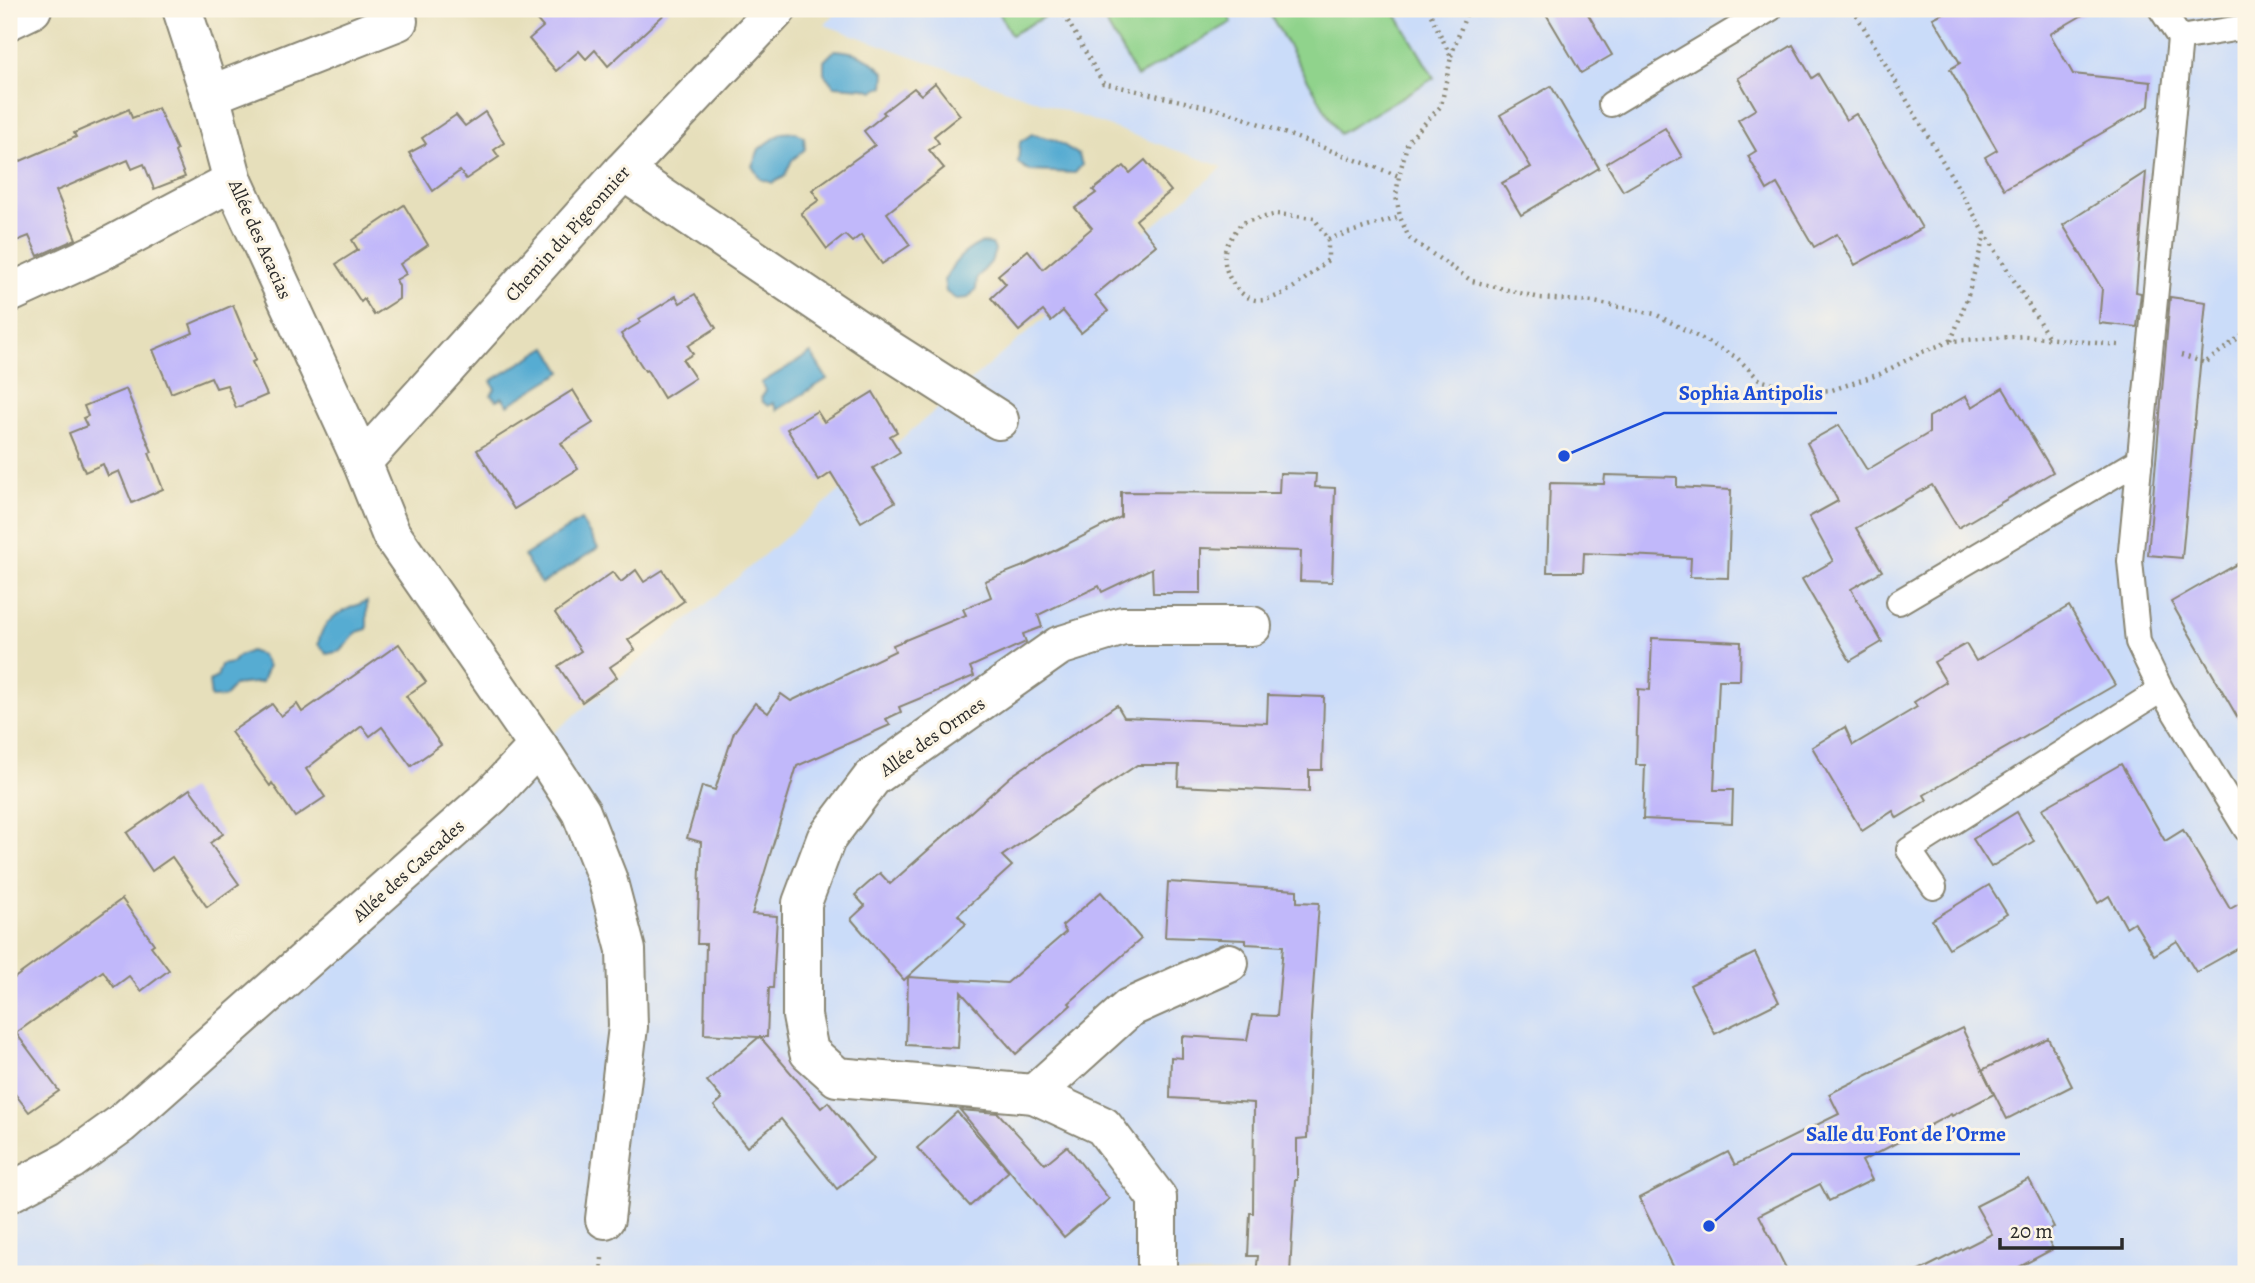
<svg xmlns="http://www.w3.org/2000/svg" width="2255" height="1283" font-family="Alegreya,serif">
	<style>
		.built { fill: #cadcf9 }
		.green { fill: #90d38c; stroke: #5e7f5c; stroke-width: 2 }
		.water { fill: #56acd2; stroke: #406c7e; stroke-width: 2 }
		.building { fill: #c1b8fa }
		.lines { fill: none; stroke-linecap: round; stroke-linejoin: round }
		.service-casing { stroke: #888573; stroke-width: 28 }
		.minor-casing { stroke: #888573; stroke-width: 42 }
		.path { stroke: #888573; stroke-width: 4.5; stroke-dasharray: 2 5; stroke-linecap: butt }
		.service { stroke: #fff; stroke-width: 24 }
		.minor { stroke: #fff; stroke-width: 38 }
		.labels { text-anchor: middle; stroke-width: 6; stroke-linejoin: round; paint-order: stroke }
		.street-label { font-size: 19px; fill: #2b2b2b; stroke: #fcf5e5 }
		.leader { fill: none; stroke: #1d4ed8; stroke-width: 2.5 }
		.callout-dot { fill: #1d4ed8; stroke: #fcf5e5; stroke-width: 2.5 }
		.callout-label { font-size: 21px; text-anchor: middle; font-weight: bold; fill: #1d4ed8; stroke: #fcf5e5; stroke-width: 6; stroke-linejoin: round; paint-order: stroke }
	</style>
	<rect width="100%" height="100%" fill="#fcf5e5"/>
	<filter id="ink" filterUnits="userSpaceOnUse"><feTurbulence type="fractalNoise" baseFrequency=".0143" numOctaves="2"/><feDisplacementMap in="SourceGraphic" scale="14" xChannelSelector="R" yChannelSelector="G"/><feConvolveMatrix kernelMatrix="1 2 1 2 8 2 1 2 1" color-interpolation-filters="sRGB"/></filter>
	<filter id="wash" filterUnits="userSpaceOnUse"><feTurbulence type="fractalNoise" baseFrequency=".00686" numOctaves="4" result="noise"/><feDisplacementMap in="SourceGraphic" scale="28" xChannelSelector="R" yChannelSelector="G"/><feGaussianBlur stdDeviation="1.57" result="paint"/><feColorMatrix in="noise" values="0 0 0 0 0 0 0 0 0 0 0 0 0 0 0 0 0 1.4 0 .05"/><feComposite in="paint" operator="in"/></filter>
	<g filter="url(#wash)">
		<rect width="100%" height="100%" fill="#e6dfbb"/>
		<!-- built -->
		<polygon class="built" points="839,9 2246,9 2246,1274 9,1274 9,1197 538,746 1223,167 825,25"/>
		<!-- green -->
		<g class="green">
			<polygon points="997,9 1039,9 1044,17 1011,35"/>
			<polygon points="1098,9 1224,9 1232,22 1137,77"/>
			<polygon points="1267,9 1393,9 1434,78 1339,134"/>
		</g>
		<!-- water -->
		<g class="water">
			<path d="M835,50C857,51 870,58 885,73L884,86L874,91L864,88L834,86L824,74V61Z"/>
			<polygon points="796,132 804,137 805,149 792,160 784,177 772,183 760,179 752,166 759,149 782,133"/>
			<polygon points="1032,134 1055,140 1079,155 1082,165 1075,173 1030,171 1018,163 1020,142"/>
			<path d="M981,243L992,244L995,250L991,262L977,278L976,289L968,298L956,299L946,292L944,280C955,261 961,253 981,243Z"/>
			<polygon points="547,347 562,372 508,405 502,397 497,400 491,395 495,389 491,381"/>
			<polygon points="811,353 827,379 777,410 773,403 768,406 763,402 761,398 766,391 761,383"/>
			<polygon points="581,520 598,548 541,584 524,556"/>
			<path d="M367,601V629L357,632L341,651L327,654L318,644C323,616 343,611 367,601Z"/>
			<polygon points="250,651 261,655 268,666 262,682 234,685 225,697 211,698 209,681 217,677 221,665 232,663 237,657"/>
		</g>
		<g id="blocks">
			<!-- building -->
			<g class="building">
				<polygon points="527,9 670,9 608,66 595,50 586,59 579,51 556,71 529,39 543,27"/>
				<polygon points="1543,9 1585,9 1612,55 1581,73"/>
				<polygon points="1951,9 2093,9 2050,34 2073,74 2151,82 2149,106 2004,189 1985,157 1997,150 1950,69 1960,63 1933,18"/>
				<polygon points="1793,45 1812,78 1818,74 1846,120 1856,114 1922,228 1855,265 1837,234 1814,247 1777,184 1767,190 1748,156 1756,151 1738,120 1756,109 1738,78"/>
				<polygon points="935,83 960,115 934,136 939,143 929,150 944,168 887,213 910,245 882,264 861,235 852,242 845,235 827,249 801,213 819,200 812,190 875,145 864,131 885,114 883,112 914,88 921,95"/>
				<polygon points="1551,86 1599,168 1521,215 1502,183 1531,167 1500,115"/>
				<polygon points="158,108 177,150 175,152 185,177 154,189 144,164 132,169 128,160 56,191 76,239 38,256 29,236 9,244 9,166 76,137 74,133 129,109 132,118"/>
				<polygon points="485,112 504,143 494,150 499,157 466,179 460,171 433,191 409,153 426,144 422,138 456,115 465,126"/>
				<polygon points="1665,128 1682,157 1623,191 1606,163"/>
				<polygon points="1145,160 1171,191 1136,220 1156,245 1095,295 1108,311 1081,333 1063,311 1051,321 1043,311 1019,331 991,298 1006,284 998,275 1028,250 1043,269 1092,228 1075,208 1096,193 1093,190 1124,166 1130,173"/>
				<polygon points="2146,172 2136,292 2141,293 2137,327 2099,323 2102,289 2063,225"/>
				<polygon points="404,205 428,245 400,264 406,274 396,280 399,286 399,299 374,315 364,299 361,302 336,264 358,250 352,240"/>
				<polygon points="695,294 716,328 688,346 693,354 683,360 695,378 664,398 647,370 645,371 621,334 641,322 639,319 676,296 680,303"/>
				<polygon points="2170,297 2206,302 2182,558 2148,555"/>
				<polygon points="233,305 256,360 252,362 267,395 236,408 227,385 216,388 211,377 171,393 153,350 193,333 190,324"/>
				<polygon points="2003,388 2053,472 1958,528 1932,485 1856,528 1882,571 1851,589 1882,642 1850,661 1802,579 1833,561 1809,517 1838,501 1807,443 1839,425 1867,470 1929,433 1929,417 1966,396 1972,407"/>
				<polygon points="126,389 152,452 149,453 163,489 132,503 119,471 108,476 103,464 85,472 69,433 87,426 83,418 88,416 84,406"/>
				<polygon points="573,390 593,423 561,443 578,469 514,509 477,450"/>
				<polygon points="873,392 897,432 890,436 900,452 873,468 895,502 861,522 831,473 819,481 787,429 817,411 824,422"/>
				<polygon points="1280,473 1316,474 1315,487 1335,488 1332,582 1300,581 1301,551 1201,548 1201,593 1153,593 1152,568 1102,592 1099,586 1038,615 1042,627 1023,634 1026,642 970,667 974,676 899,707 901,712 886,719 890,725 797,766 752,914 777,916 773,988 769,988 767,1037 760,1037 821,1108 828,1102 874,1159 837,1189 781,1119 747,1147 714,1106 722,1099 707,1081 759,1037 704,1034 706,944 697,944 701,842 687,838 702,786 715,790 734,732 755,703 768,713 781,694 791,701 895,651 893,645 966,615 963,609 991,597 985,581 1026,565 1121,517 1121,492 1279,493"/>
				<polygon points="1605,475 1677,477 1677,487 1731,490 1728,578 1690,577 1691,558 1584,553 1583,572 1547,572 1550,483 1604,484"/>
				<polygon points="2246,559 2246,732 2171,602"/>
				<polygon points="636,570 644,582 663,570 684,601 628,640 635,650 610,667 617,677 582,702 558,666 581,651 555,613 613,572 621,582"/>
				<polygon points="2069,606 2115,685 1924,795 1927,800 1897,818 1893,811 1862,831 1812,747 1845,727 1853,745 1917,707 1914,702 1946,682 1934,662 1966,644 1976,661"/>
				<polygon points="1652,638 1741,642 1740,680 1719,680 1714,790 1733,790 1732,823 1643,819 1645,765 1636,765 1638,689 1650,690"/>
				<polygon points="399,644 426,682 406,696 441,745 411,766 382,727 370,736 362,726 306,769 325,797 295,817 272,783 270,786 231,732 272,704 281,716 297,704 302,712"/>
				<polygon points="1268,695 1324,697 1322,770 1309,770 1309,792 1178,786 1179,765 1137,765 1002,856 1012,866 958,915 966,924 904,980 851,919 865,906 855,895 880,873 890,884 1011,776 1117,705 1124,717 1267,723"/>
				<polygon points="2121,764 2165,841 2183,830 2230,909 2246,900 2246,944 2196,972 2177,941 2154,955 2134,922 2126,927 2109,896 2098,903 2042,809"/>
				<polygon points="190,789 223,834 210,843 239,884 207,907 172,857 152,871 127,833"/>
				<polygon points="2017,812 2034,841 1991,867 1973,839"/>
				<polygon points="1168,882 1297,890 1297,902 1319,903 1311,1018 1307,1138 1297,1139 1297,1180 1295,1180 1290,1274 1256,1274 1258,1256 1248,1256 1250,1213 1253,1213 1254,1103 1170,1098 1171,1057 1182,1058 1182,1036 1247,1040 1252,1015 1277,1016 1283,946 1246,944 1246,940 1165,937"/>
				<polygon points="1989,885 2007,914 1949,948 1932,920"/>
				<polygon points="1101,892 1141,939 1069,1003 1071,1005 1016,1054 961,992 958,1048 906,1045 908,977 1007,983 1066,932 1062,926"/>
				<polygon points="122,899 154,944 151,946 169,970 141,991 129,976 114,987 103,971 16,1033 59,1091 29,1112 9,1086 9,982"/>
				<polygon points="1755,953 1779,1002 1715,1034 1690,985"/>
				<polygon points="1962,1028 1994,1094 1952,1116 1951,1114 1862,1161 1872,1180 1829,1201 1820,1184 1759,1215 1789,1274 1677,1274 1639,1198 1728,1152 1735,1165 1839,1114 1829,1094"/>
				<polygon points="2048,1038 2072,1086 2007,1119 1982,1070"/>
				<polygon points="960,1110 998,1113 1045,1164 1067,1146 1109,1199 1064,1237"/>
				<polygon points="957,1112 1009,1171 970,1206 917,1148"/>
				<polygon points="2029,1179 2054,1227 2044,1232 2053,1249 2006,1274 1913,1274 1992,1234 1976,1206"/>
			</g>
		</g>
	</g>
	<g filter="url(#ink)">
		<use href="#blocks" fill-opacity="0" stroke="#888573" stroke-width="2"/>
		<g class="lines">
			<!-- service casing -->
			<g class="service-casing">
				<g id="service">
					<polyline points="2161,9 2180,38 2246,27"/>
					<polyline points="2180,38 2130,561 2138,642 2161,690 2246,829"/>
					<polyline points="1611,104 1770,9"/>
					<polyline points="1899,602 2140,460"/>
					<polyline points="1934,887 1909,850 2161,690"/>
				</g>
			</g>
			<!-- minor casing -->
			<g class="minor-casing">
				<g id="minor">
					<polyline points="9,20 32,9"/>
					<polyline points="210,95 398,21"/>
					<polyline points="623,171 869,337 999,420"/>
					<polyline points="10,293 97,253 233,181"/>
					<polyline points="362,462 623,171 777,9"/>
					<polyline points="538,746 581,812 607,878 626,950 628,1027 605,1219"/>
					<polyline points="1034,1094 1129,1008 1229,963"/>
					<polyline points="9,1193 71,1160 121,1124 492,795 538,746 391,534 362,462 233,181 210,95 182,9"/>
					<polyline points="1157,1274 1157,1198 1103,1126 1034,1094 837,1077 809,1052 802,1016 802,903 826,839 872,778 1059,646 1123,626 1252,626"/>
				</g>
			</g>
			<!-- path -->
			<g class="path">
				<polyline points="1061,9 1103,83 1228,112 1399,176"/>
				<polyline points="1428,9 1451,57 1441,106 1408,141 1399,176 1396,196 1400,217 1409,238 1472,281 1540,298 1594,302 1655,314 1736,357 1760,380 1799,392 1832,390 1880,374 1922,352 1951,341 2025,336 2118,345"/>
				<polyline points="1853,9 1985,233 2049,338"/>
				<polyline points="1451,56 1468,9"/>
				<path d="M1277,214L1314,218L1328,239V260C1307,277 1291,294 1264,300C1240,304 1221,272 1225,251C1227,242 1236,231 1241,223Z"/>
				<polyline points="1328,239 1400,217"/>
				<polyline points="1951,341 1967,299 1985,233"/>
				<polyline points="2181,355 2205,363 2246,332"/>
				<polyline points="601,1274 602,1258"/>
			</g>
			<!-- service -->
			<use href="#service" class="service"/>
			<!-- minor -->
			<use href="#minor" class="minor"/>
		</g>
	</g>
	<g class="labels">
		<!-- street labels -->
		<g class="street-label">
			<text transform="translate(567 233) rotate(-48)" y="7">Chemin du Pigeonnier</text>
			<text transform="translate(261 239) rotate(66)" y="7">Allée des Acacias</text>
			<text transform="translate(932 736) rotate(-35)" y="7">Allée des Ormes</text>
			<text transform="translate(408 870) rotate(-42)" y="7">Allée des Cascades</text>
		</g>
	</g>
	<!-- callouts -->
	<path class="leader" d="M1564 456L1664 413H1837M1709 1226L1792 1154H2020"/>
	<g class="callout-dot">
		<circle cx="1564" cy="456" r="7"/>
		<circle cx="1709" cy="1226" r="7"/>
	</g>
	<g class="callout-label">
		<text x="1751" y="400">Sophia Antipolis</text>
		<text x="1906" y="1141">Salle du Font de l’Orme</text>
	</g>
	<!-- margin -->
	<rect width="2255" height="1283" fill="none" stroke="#fcf5e5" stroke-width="35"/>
	<!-- scale -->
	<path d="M2000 1238v10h122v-10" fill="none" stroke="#2b2b2b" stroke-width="3.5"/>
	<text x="2010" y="1238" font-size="21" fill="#2b2b2b" stroke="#fcf5e5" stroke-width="5" paint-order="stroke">20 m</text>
</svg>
